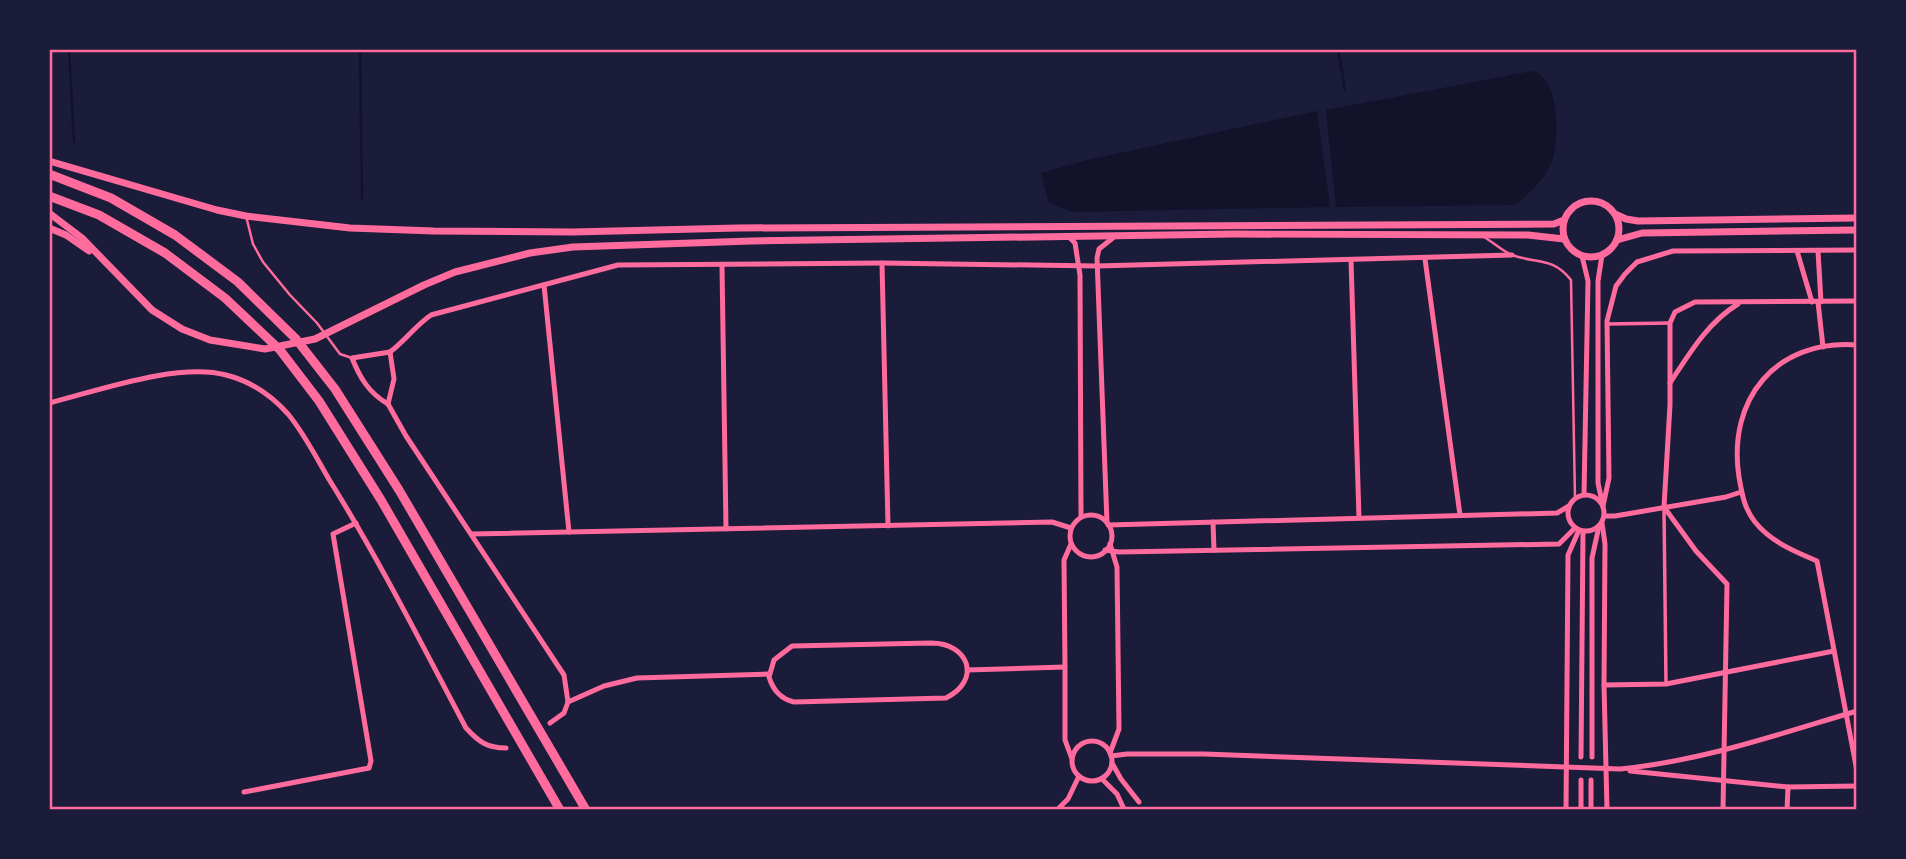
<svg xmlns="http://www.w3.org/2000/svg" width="1906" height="859" font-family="'Space Grotesk',sans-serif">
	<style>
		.water { fill: #12122b }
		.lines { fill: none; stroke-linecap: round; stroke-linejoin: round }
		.stream { stroke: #12122b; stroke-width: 2.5 }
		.service { stroke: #ff6b9d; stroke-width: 2.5 }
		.pedestrian { stroke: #ff6b9d; stroke-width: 3.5 }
		.minor { stroke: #ff6b9d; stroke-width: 5 }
		.secondary { stroke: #ff6b9d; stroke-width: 7 }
		.motorway { stroke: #ff6b9d; stroke-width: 9 }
		.neatline { fill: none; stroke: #ff6b9d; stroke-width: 2.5 }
	</style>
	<rect width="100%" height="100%" fill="#1b1b3a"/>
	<!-- water -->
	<g class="water">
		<path d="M1532,71C1560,77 1560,143 1551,164C1542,182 1530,193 1515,205L1336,207L1326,110Z"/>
		<polygon points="1317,111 1330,207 1072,212 1049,203 1041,173 1087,160"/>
	</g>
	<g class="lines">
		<!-- stream -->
		<g class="stream">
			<polyline points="69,49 74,142"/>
			<polyline points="360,49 362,198"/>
			<polyline points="1338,49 1345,90"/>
		</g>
		<!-- service -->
		<g class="service">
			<polyline points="246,216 253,244 263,262 290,295 317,323 340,354 352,358"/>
			<path d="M1484,237C1493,242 1502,251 1512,255C1536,264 1552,256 1571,280L1575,499"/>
		</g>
		<!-- pedestrian -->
		<g class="pedestrian">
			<polyline points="1607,324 1670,323"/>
			<polyline points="1664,510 1666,684"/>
		</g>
		<!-- minor -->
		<g class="minor">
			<polyline points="1069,237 1075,243 1080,275 1081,517"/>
			<polyline points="1797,251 1812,302"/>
			<polyline points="1818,251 1821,302"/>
			<polyline points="1582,256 1588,281 1584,495"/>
			<polyline points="1425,259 1460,515"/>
			<polyline points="1351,260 1359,518"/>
			<polyline points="882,263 888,526"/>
			<polyline points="722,266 726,529"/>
			<polyline points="544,285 569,532"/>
			<polyline points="1818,302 1823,347"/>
			<path d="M1857,345C1776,339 1727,399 1739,477C1742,494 1744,508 1755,522C1771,542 1794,551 1817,561L1857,771"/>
			<path d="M390,352C405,341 415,326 431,315L618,265L882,263L1097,266L1512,255"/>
			<path d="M390,352L394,379L388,404C369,393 360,378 352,358Z"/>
			<path d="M1670,383C1689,354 1708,322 1738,304"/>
			<path d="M49,403C97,391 178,362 226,375C250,381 271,395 288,414C304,433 317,459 330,481C380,561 422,645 466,728C479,742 487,748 506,748"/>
			<polyline points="388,404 406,436 564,675 568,702"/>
			<circle cx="1586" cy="513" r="18"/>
			<polyline points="1602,502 1598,483 1598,281 1602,255"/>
			<polyline points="1603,506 1609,478 1607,321 1616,286 1625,274 1637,262 1673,251 1857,250"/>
			<circle cx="1091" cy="536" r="21"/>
			<polyline points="1605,516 1615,516 1726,497 1741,492"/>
			<polyline points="1213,522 1214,550"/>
			<polyline points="1107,523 1097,258 1099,249 1114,237"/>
			<polyline points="1602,523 1605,544 1604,685 1607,810"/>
			<polyline points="1108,525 1557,513 1569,506"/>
			<polyline points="471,534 1052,522 1071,528"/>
			<polyline points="1071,544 1064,560 1065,667 1065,740 1072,759"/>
			<polyline points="1110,544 1117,567 1119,729 1110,753"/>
			<polyline points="1105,550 1119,552 1559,544 1575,528"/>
			<path d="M931,643C969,643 982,680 946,698L794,702C781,699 773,690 769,677L774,660L792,646Z"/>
			<polyline points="967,670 1065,667"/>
			<polyline points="1604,685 1666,684 1834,651"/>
			<polyline points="550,723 564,713 568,702 604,686 637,678 769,674"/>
			<circle cx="1092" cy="761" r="20"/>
			<path d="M1111,756L1127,754H1204L1620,769C1702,761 1779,734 1857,711"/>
			<polyline points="1581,757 1583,532"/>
			<polyline points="1592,757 1592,558 1599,526"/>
			<polyline points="1112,763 1121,779 1139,802"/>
			<polyline points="1630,771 1788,787 1857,786"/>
			<polyline points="1102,779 1117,794 1124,809"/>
			<polyline points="1581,780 1581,810"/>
			<polyline points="1591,780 1591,810"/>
			<polyline points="244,792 369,768 371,761 333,534 356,523"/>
			<polyline points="1057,810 1068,799 1079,776"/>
			<polyline points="1566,810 1568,555 1579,530"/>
			<polyline points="1723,810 1727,584 1696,551 1664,507 1670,405 1670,323 1675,312 1695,302 1857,301"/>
			<polyline points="1787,810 1788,787"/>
		</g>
		<!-- secondary -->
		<g class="secondary">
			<polyline points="49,161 217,210 246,216 350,228 434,231 573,232 738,228 1554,224 1564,220"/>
			<circle cx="1591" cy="229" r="28"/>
			<polyline points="49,213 82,238 152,310 182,329 210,340 265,349 315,339 424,285 455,272 530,253 573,247 751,241 1233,234 1528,235 1564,239"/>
			<polyline points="1615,214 1626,219 1638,221 1857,218"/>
			<polyline points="49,228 66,235 89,251"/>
			<polyline points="1617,240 1642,233 1857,230"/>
		</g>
		<!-- motorway -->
		<g class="motorway">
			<polyline points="49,174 111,198 175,235 238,282 296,339 335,389 399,490 586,810"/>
			<polyline points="49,196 99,215 165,253 225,298 280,350 319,401 381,500 560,810"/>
		</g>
	</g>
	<!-- border -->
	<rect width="1906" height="859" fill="none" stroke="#1b1b3a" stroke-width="102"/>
	<rect x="51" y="51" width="1804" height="757" class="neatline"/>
</svg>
